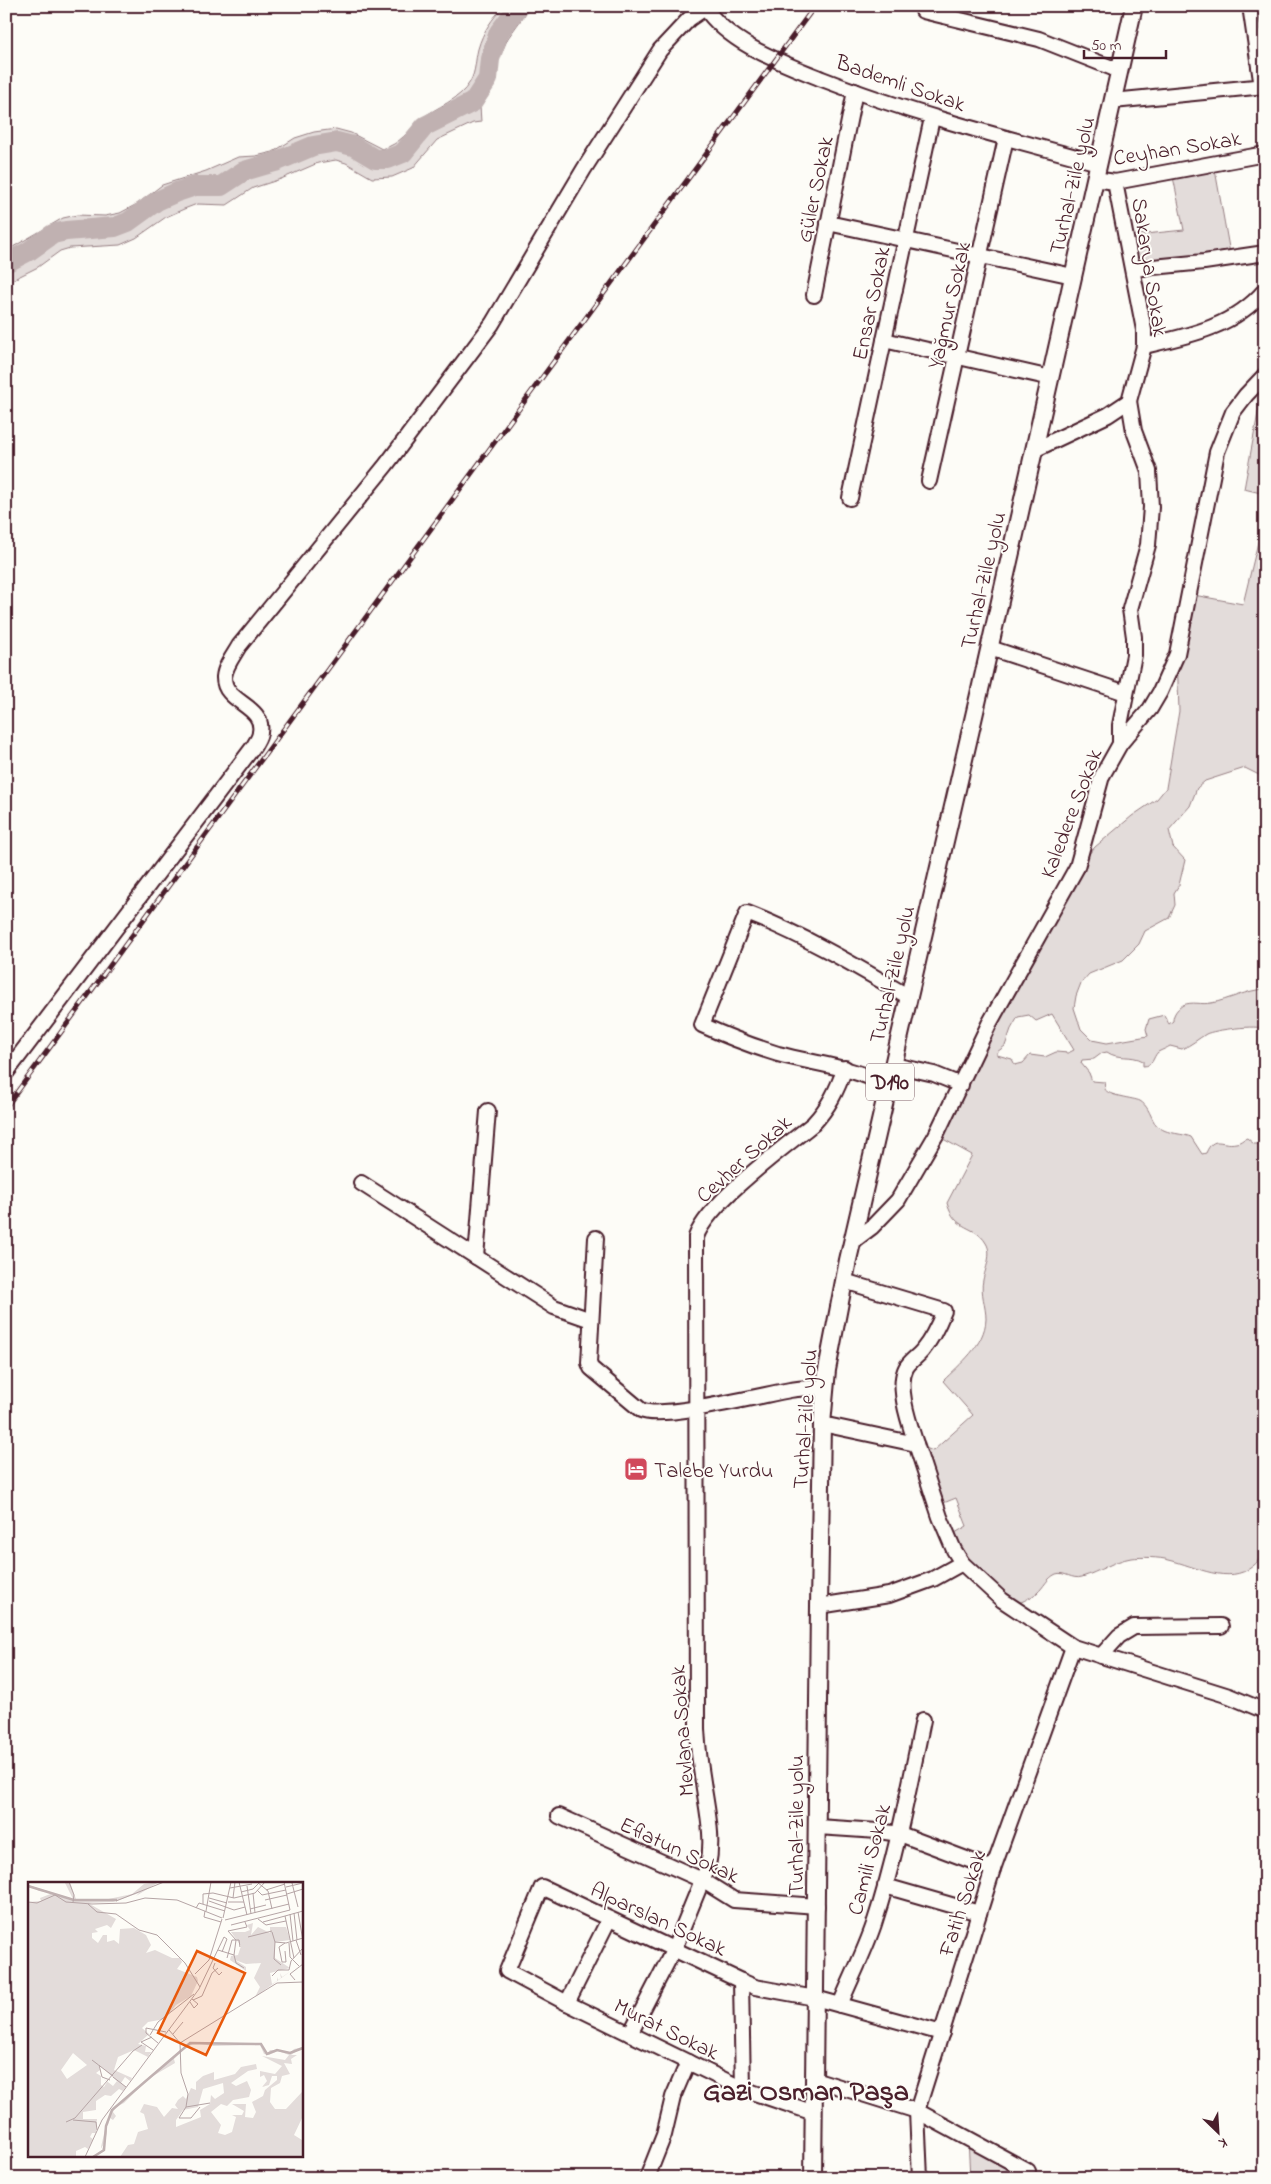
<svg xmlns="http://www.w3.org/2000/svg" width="1271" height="2184" font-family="'Indie Flower',sans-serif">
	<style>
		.green { fill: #e3dcda; stroke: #967e82; fill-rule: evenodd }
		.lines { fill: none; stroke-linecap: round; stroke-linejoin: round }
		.river { stroke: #c0b1b1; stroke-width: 20 }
		.minor-casing { stroke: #4a1f2b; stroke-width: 18 }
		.major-casing { stroke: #4a1f2b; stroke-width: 20 }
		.minor { stroke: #fdfcf7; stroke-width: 14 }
		.major { stroke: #fdfcf7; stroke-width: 16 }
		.rail-casing { stroke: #4a1f2b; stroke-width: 5 }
		.rail { stroke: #fdfcf7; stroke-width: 3; stroke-dasharray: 9; stroke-linecap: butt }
		.labels { text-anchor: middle; stroke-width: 4; stroke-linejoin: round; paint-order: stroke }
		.shield { fill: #fdfcf7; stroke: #806168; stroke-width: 1 }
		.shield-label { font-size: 21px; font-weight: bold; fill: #4a1f2b }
		.street-label { font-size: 22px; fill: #4a1f2b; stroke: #fdfcf7 }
		.poi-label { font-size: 22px; fill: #4a1f2b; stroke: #fdfcf7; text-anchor: start }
		.district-label { font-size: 28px; font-weight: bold; fill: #4a1f2b; stroke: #fdfcf7 }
		.inset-river { fill: none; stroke: #c0b1b1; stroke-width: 2.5 }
		.inset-road { fill: none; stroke: #b5a4a5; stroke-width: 1 }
		.view { fill: #e8590c; fill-opacity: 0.15; stroke: #e8590c; stroke-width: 2.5 }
		.inset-edge { fill: none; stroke: #4a1f2b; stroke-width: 2.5 }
	</style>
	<rect width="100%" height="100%" fill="#fdfcf7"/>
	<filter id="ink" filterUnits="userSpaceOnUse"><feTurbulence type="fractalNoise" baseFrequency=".02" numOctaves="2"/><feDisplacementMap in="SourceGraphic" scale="10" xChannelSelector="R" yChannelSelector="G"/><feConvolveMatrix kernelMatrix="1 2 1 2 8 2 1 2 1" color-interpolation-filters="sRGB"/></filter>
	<g filter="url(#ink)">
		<!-- green -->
		<g class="green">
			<path d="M504,6H531L508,38L498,61L496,81L480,106L481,122L473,123L437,140L413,168L392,177L372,178L346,163L336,160L318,163L281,179L253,188L227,205L197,204L184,209L166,217L136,238L120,245L70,248L60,251L38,267L6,283V251L63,218L77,215L105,216L120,213L137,204L162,185L206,171L238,157L256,156L273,152L295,138L314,132L336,129L351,133L382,149C401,144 407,131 421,119C437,106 459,101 470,82C476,71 475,61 478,49C483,31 492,19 504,6Z"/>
			<polygon points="1214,164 1231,259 1133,269 1126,236 1184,230 1172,172"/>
			<polygon points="1265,375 1265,494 1244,489"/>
			<path d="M1265,513V778L1245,768L1205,781L1197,788L1190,806L1169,830L1173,847L1185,860L1179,885L1174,893L1175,905L1169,918L1145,931L1139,944L1123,960L1089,974L1081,983L1076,996L1074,1008L1081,1029L1092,1040L1107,1043L1148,1036L1146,1029L1149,1019L1164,1015L1169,1024L1173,1021C1173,1014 1177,1009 1183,1005C1192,1001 1202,1005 1211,1003C1229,1000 1246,990 1265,989V1029C1257,1024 1214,1030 1206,1034C1198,1039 1191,1045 1182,1049L1170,1046C1167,1048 1162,1050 1158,1052C1152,1058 1154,1066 1143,1066V1061C1131,1054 1118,1060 1107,1052L1102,1053L1094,1059L1082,1060L1081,1063L1089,1073L1092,1081L1104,1082C1105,1084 1104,1086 1105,1089C1107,1096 1134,1098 1140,1101C1147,1105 1150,1114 1153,1120C1161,1135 1178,1132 1191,1137L1202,1154L1206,1153C1214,1134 1221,1146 1236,1143C1240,1143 1243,1139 1247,1138L1254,1144H1265V1552C1260,1556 1258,1563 1253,1566C1229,1586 1195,1566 1169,1560C1159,1557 1142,1557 1131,1558C1113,1561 1099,1572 1082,1577C1072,1580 1064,1571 1056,1574C1047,1578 1044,1587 1037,1593C1029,1599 1020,1603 1010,1606L1002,1600L948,1537L967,1526L956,1498L936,1506L916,1444L933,1451L973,1415L943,1381C960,1364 985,1345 986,1319C986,1306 980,1293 983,1280C985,1269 993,1254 986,1243C975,1224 955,1232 947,1203L972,1155L936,1135L1077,867L1095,847L1132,816L1157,799L1166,788L1179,711L1177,654L1188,594L1243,604ZM1052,1014L1074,1050L1068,1053L1056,1052L1045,1057L1030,1055L1023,1063L1015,1065L1012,1059L997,1055V1052L1005,1046L1011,1029L1018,1017L1029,1015L1036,1021Z"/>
			<polygon points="968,2139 1040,2178 970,2178"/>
		</g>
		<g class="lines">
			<!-- river -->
			<polyline class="river" points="6,263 29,251 53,234 66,231 115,227 128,222 157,201 177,192 195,186 221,186 244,171 275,162 313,146 337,142 353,146 375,159 388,159 403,153 425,126 473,102 488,79 490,59 499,32 519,6"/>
			<!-- minor casing -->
			<g class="minor-casing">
				<g id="minor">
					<path d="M704,6C728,44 783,63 822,79C912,114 1006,138 1099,163"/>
					<polyline points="1250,6 1262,87"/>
					<polyline points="923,11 1039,39 1120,71"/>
					<polyline points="1113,101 1265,86"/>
					<polyline points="1095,179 1115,182 1265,154"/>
					<polyline points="828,223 1073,276"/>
					<polyline points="1133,269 1204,262 1265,253"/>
					<polyline points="814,295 855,91"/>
					<polyline points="884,340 1051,378"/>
					<path d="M1144,346C1188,336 1234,327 1265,290"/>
					<polyline points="1034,450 1108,415 1129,401 1144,346 1144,330 1115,182"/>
					<polyline points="929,481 1006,138"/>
					<polyline points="850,498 932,118"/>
					<polyline points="990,648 1126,693"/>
					<polyline points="1120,744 1120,725 1134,655 1134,637 1130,609 1148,545 1151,507 1149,471 1134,431 1129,401"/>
					<polyline points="894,1065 934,1074 961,1085"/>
					<path d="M6,1073L254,746C256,742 260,737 260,732C265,705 223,703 224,677C225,666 234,655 239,646L386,465L492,324L584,169L660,50L689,19L705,8"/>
					<path d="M889,1086C854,1067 815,1064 778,1054C752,1046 726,1036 702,1025L747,913C804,935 856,966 909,997"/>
					<polyline points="361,1183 554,1307 591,1320"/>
					<path d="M596,1238L589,1363L591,1368L641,1410C662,1420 762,1395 790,1390C802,1388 814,1388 825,1387"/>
					<polyline points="852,1242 872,1227 898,1200 936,1135 989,1024 1077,867 1102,776 1120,744 1150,709 1160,692 1177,654 1217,452 1233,412 1246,395 1265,375"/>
					<polyline points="476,1257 488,1111"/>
					<path d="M844,1281L944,1311C938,1326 932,1339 922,1351C917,1357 910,1361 906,1368C896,1387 910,1425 916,1444"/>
					<polyline points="822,1424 916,1444 940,1517 954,1550 962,1563 1002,1600 1073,1647 1229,1696 1265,1711"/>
					<polyline points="819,1606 889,1595 933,1579 962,1563"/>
					<polyline points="1101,1656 1119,1636 1134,1627 1221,1626"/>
					<polyline points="559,1816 702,1880 734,1900 817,1906"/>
					<polyline points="818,1827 878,1831 900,1834 993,1869"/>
					<polyline points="885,1886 979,1913"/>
					<polyline points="741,1981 755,1987 815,1998 942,2033"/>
					<polyline points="567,2003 609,1919"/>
					<path d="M840,2005C851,1978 865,1951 874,1924C896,1857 909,1788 923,1720"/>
					<path d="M630,2034L674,1949L708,1866C714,1838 707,1810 703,1782C700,1764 698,1747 697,1729L696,1237C708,1203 783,1148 813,1124C829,1107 837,1090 845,1068"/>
					<polyline points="814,2079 917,2111 1028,2171"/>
					<polyline points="743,2089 741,1981 542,1887 507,1971 567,2003 743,2089 814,2113"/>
					<polyline points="647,2178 664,2135 673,2097 688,2062"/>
					<polyline points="920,2178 917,2111 993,1869 1073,1647"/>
				</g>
			</g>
			<!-- major casing -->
			<g class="major-casing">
				<polyline id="major" points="813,2178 819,1606 822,1424 827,1370 848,1260 980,690 1134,6"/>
			</g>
			<!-- minor -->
			<use href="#minor" class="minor"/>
			<!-- major -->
			<use href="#major" class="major"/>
			<!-- rail casing -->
			<g class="rail-casing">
				<polyline id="rail" points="6,1107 815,6"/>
			</g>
			<!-- rail -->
			<use href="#rail" class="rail"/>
		</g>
	</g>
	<!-- icons -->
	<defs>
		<g id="hotel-square" transform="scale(1.25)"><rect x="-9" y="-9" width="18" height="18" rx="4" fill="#d1495b" stroke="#fdfcf7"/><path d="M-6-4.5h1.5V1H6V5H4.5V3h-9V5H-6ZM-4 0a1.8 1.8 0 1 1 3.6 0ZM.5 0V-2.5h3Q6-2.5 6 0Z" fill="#fff"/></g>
	</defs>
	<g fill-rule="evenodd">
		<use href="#hotel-square" x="636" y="1469"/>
	</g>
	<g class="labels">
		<!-- shield labels -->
		<rect class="shield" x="866" y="1063.5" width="48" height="37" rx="4"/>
		<g class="shield-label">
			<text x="890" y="1089">D190</text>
		</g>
		<!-- street labels -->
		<g class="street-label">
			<text transform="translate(901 82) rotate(19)" y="8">Bademli Sokak</text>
			<text transform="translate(1177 147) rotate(-9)" y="8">Ceyhan Sokak</text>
			<text transform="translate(1071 185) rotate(-77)" y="8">Turhal-Zile yolu</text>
			<text transform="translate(814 189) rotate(-78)" y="8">Güler Sokak</text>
			<text transform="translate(1151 267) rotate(81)" y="8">Sakarya Sokak</text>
			<text transform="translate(870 303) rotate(-78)" y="8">Ensar Sokak</text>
			<text transform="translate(948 305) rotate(-77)" y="8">Yağmur Sokak</text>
			<text transform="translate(982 580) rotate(-77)" y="8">Turhal-Zile yolu</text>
			<text transform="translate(1070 813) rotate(-69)" y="8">Kaledere Sokak</text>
			<text transform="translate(891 974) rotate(-77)" y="8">Turhal-Zile yolu</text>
			<text transform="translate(743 1158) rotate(-42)" y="8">Cevher Sokak</text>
			<text transform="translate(804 1419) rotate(-86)" y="8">Turhal-Zile yolu</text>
			<text transform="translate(681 1731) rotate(-94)" y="8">Mevlana Sokak</text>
			<text transform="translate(795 1825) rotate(-90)" y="8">Turhal-Zile yolu</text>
			<text transform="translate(680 1849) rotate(25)" y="8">Eflatun Sokak</text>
			<text transform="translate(868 1859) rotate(-75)" y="8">Camili Sokak</text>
			<text transform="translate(961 1903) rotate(-72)" y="8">Fatih Sokak</text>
			<text transform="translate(659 1918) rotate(25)" y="8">Alparslan Sokak</text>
			<text transform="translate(667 2028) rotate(26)" y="8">Murat Sokak</text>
		</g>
		<!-- poi labels -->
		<g class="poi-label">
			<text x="654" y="1477">Talebe Yurdu</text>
		</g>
		<!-- district labels -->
		<g class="district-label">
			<text x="806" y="2100">Gazi Osman Paşa</text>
		</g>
	</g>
	<!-- overview -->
	<g transform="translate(28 1882)">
		<rect width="275" height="275" fill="#fdfcf7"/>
		<path d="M42,0L48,17L71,19L104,12L116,2L131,0L108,14L111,11L85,20L60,21L88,37L83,46L79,43L67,47L70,50L64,51V56L70,61L75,53H79V60L86,58L91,62L92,47L106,46L118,53L123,63L118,71L127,68L144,76H152L154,80L149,87L169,95L170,99L163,114L148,123L137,137L120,140L114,146L121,152L110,162L118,164L117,170H123L120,175L106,168L90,175L86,188L104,196L102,199L97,195L93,201L98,205L95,209L91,207L83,214L77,213L68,219V228L55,230V237H69L68,251H64L62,255L65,257L60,267L57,265L48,269V275H0V20L13,19L12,16L25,11L11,9L0,3L45,17L37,1ZM45,171L59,183L39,197L33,188ZM70,182L89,199L85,204L76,197L79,200L76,205L73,203V194L68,191L72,188ZM225,41L223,53L230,45L242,51V45H258L262,58L247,60V76L262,86L242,91L244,102L249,99V95L250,98L253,96L252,91L254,95L263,89L227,115L232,105L226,96L233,81L218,82L207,78L218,85V89L202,78L203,74L210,73L213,64L203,50H217L222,48L219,43ZM162,160L233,162L239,172L242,168H249L262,171L266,167L275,165L263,173H269L263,177L264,182L256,181L262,192L254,194L252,201L243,206L242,220L247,227H258L274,210L275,234L266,253L274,258L275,275H92L100,263L106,262L110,250L120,247L116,232L112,230L116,222L129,225L136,235L144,226L150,227L147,223L150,218L155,214L158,217L163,206L168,208V200L175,194L186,190V198L207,192L213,185L228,182L229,187L220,189L203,201L208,204L219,199L223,208L221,215L205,218L199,224L193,222L183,230L193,243L190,251L197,253L204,250L208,235L204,233H214L216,229L204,222H218L217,235L225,236L228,230L224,220L235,214L237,208L249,198V194H244L241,203L234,205L239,199L236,193L232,195V189L247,192L254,184L234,174L257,178L261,173L250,169L241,173L236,172L232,163L185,164L166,161L154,169L146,177L147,181L120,197L96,221L88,225L85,230L88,234L85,238L82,236L80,243L78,244L79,250L77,260L74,265L76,269L65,275L75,268L73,265L78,243L84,227ZM195,201L196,211L187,217L183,213L182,222L172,228L173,235L148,245V238L155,228L170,225L175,207Z" fill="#e3dcda" fill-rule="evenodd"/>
		<path class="inset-river" d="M0,4L46,18H89M65,275L76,268L78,244L84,228L162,161L233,162L239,172L249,168L262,171L275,166"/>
		<path class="inset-road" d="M41,0L46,13L45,20M211,0L219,33M229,0L240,9L244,27M256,0L262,28M264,1L270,25M219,4L223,32M258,5L275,1M202,6L224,2M229,8L234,13L258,8M238,8L257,2M213,10L225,7L231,1M225,11L227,31M259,12L275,7M181,16L199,21M205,16L207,0M237,18L259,13M88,19L136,0M181,19L206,28L217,25M0,20L9,21L27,13L38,20L64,22L98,21L117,16L149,18L194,36M200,20H216M60,22L69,30L88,32L111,48L129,53L157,81L172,105M175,22V12L185,11L206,16L227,11L237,0M168,26L171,21L197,29M222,27L238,23M177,29L176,35L193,40M178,29L183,0M270,30L275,59M266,31L269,58M262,32L265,59M195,36L203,0M230,37L238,43L258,39M197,38L261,22M235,40L257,34M203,43L262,28M200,49L208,58L206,73M200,49L219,45L217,40M244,50L247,60L258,61L275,56M220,55L244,49M268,58L273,73M247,60L246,77L253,83M261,61L262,75L271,84M190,68L206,73L208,81L216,86M194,70L199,57L196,55M199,76L204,58H211L212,65M266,76L257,34L275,29M254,80L251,65L257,61M254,80H258L257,69M187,81L185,86L191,93L194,90M167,92L181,78L194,37M244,94L250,88H261L263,79L275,66M267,98L262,92L275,82M165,118L174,114L184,91L190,86M162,120L166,126L170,122L164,117M141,148L152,161M145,152L155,140M122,153L130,140L166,112M124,155L113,160L125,168M130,161L118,151V146L138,150M152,161L249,101L275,100M152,161L153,191L160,212L158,225M64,178L85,194M71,183L74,195L82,198M85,195L98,205M172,225L163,236H151L158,225L182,221M45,238L68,240L69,248M38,240L47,236L105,169L114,163M57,275L74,238L171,107L196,55"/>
		<path class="view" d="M169,69L217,91L178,173L130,151Z"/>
		<rect width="275" height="275" class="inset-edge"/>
	</g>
	<!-- margin -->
	<rect width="1271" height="2184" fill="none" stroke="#fdfcf7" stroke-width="25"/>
	<rect x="12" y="12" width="1246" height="2159" fill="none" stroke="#4a1f2b" stroke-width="2" filter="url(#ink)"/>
	<!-- north arrow -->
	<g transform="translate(1218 2132) rotate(155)" stroke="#fdfcf7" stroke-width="4" paint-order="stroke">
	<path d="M0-4L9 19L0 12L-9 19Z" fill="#4a1f2b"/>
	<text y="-8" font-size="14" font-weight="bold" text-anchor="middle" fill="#4a1f2b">K</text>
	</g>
	<!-- scale -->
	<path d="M1084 50v8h82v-8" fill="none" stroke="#4a1f2b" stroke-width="2.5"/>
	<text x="1091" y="50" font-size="15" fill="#4a1f2b" stroke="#fdfcf7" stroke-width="4" paint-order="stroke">50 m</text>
</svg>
